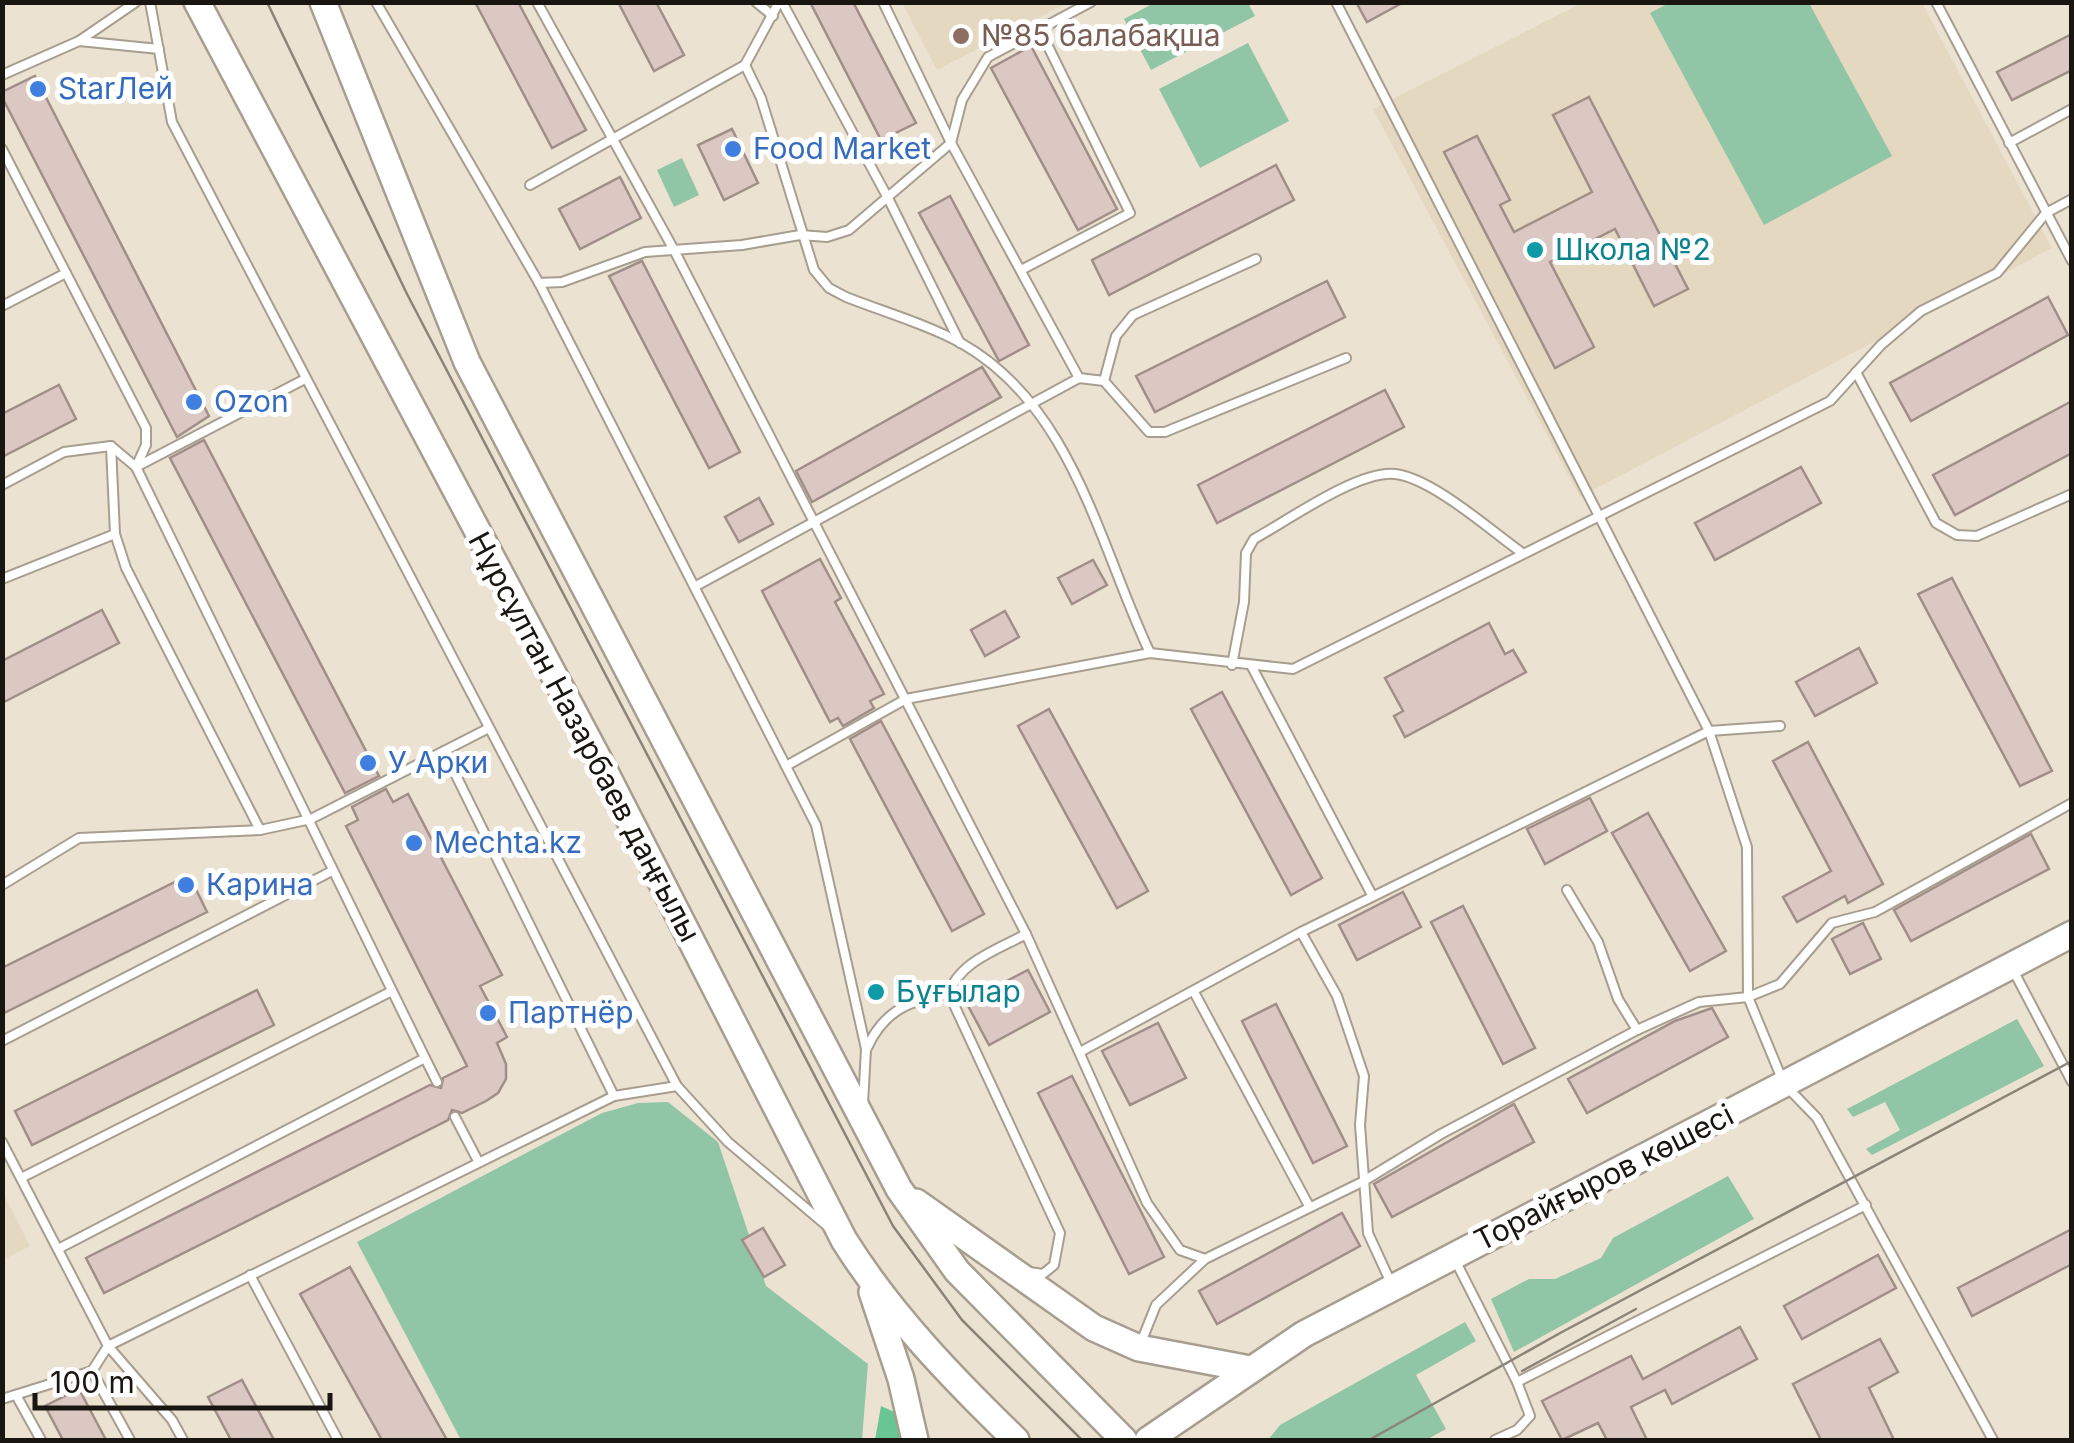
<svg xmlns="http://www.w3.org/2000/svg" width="2074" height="1443" font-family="Inter,sans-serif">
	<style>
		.built { fill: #e4d8c1 }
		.green { fill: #90c5a5 }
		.forest { fill: #6ac594 }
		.building { fill: #dcc8c2; stroke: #a08e88; stroke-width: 2.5 }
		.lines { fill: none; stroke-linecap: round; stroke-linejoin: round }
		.service-casing { stroke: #a79e8f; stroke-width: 12 }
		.primary-casing { stroke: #a79e8f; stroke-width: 30 }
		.service { stroke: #fff; stroke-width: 8 }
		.primary { stroke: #fff; stroke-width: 25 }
		.tram { stroke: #8b8479; stroke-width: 2.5 }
		.education-dot { fill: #8d6e63; stroke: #fff; stroke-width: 4 }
		.shop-dot { fill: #3f7fe0; stroke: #fff; stroke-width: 4 }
		.culture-dot { fill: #0f9aa8; stroke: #fff; stroke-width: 4 }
		.labels { text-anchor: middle; stroke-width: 10; stroke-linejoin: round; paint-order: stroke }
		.education-label { font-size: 30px; fill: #785e54; stroke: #fff; text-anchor: start }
		.shop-label { font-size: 30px; fill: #366cbe; stroke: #fff; text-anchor: start }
		.culture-label { font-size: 30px; fill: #0d838f; stroke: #fff; text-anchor: start }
		.street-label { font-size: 30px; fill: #191611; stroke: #fff }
	</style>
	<rect width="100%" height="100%" fill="#ece2d2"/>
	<!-- built -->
	<g class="built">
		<polygon points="902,3 1067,3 937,70"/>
		<polygon points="1582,3 1922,3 2052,248 1580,497 1373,109"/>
		<polygon points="3,1193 30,1246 3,1260 2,1260"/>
	</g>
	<!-- green -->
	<g class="green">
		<polygon points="1156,2 1248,3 1255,16 1151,70 1124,19"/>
		<polygon points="1669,3 1809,3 1892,156 1764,225 1650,13"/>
		<polygon points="1248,43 1289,121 1200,168 1159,89"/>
		<polygon points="682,158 699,195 674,207 657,170"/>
		<polygon points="2017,1019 2044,1066 1872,1155 1866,1149 1900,1130 1885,1102 1853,1117 1847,1109"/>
		<polygon points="668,1102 718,1142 766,1286 868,1364 862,1440 461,1440 357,1242 602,1113 638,1103"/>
		<polygon points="1728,1176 1754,1219 1514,1352 1491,1299 1529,1279 1555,1279 1601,1258 1613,1238"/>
		<polygon points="1465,1322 1476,1341 1416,1375 1446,1429 1426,1440 1268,1440 1280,1425"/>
	</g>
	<!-- forest -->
	<polygon class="forest" points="881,1406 899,1414 905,1440 875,1440"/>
	<!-- building -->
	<g class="building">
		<polygon points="475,2 518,2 586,130 552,148"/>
		<polygon points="618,2 656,2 684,55 654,71"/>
		<polygon points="810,2 853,2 916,123 881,140"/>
		<polygon points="1356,2 1404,2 1367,22"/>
		<polygon points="2072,34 2072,70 2012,100 1997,72"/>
		<polygon points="1031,46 1117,209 1078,230 991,68"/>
		<polygon points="35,76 209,416 177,437 2,97 2,92"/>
		<polygon points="1589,97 1688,289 1654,306 1615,229 1550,262 1594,347 1555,368 1444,152 1477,136 1510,200 1500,205 1514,232 1592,192 1553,115"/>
		<polygon points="732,129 758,183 724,200 698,145"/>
		<polygon points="1276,165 1294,200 1109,295 1092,260"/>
		<polygon points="620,177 641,218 580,249 559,209"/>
		<polygon points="950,196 1029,345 999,361 919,213"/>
		<polygon points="642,261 740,452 709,468 609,276"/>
		<polygon points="1327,281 1345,317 1155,412 1136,376"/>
		<polygon points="2048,297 2068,335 1911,421 1890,383"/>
		<polygon points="982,367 1001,397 812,502 796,471"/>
		<polygon points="59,385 76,419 2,457 2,414"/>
		<polygon points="1385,390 1404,427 1217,523 1198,485"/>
		<polygon points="2072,401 2072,453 1955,515 1933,475"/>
		<polygon points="204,440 379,776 345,793 170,458"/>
		<polygon points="1801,467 1821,503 1715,560 1695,523"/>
		<polygon points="759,498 773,524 739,542 725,517"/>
		<polygon points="820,559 841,598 835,602 884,694 870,701 874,708 843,726 838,718 830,722 762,591"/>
		<polygon points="1093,560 1107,585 1072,604 1058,578"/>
		<polygon points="1952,578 2052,771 2020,786 1918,594"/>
		<polygon points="102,610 119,643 2,703 2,661"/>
		<polygon points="1005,611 1019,637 985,656 971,630"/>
		<polygon points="1489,623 1505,654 1513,650 1526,672 1405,737 1394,716 1403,711 1385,678"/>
		<polygon points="1859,648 1877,683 1815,716 1796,682"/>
		<polygon points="1222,692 1322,878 1291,895 1191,709"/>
		<polygon points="1049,709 1148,891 1117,908 1018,726"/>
		<polygon points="881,721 984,914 952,931 850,739"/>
		<polygon points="1808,742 1883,884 1848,903 1845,896 1797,922 1783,897 1831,871 1773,761"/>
		<polygon points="386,789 393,802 408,794 502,975 480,986 507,1037 497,1043 506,1064 506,1079 498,1093 486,1101 462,1113 452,1110 448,1120 104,1293 86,1258 430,1085 441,1088 443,1078 467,1066 346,826 358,820 352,807"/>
		<polygon points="1590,798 1607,831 1545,864 1527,829"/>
		<polygon points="1648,813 1726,951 1690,971 1612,833"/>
		<polygon points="2031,834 2049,869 1911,941 1894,910"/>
		<polygon points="189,875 207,912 2,1014 2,968"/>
		<polygon points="1403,892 1421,927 1357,960 1339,925"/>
		<polygon points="1463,906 1535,1048 1503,1064 1431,922"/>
		<polygon points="1863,923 1881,959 1850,974 1832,939"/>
		<polygon points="1028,970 1050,1012 989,1045 966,1002"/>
		<polygon points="257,990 274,1025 32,1145 15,1111"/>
		<polygon points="1276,1004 1347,1146 1313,1163 1242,1021"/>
		<polygon points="1712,1008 1728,1037 1587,1113 1568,1079 1675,1021"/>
		<polygon points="1158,1023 1186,1078 1130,1105 1102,1051"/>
		<polygon points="1072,1076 1164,1257 1129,1274 1038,1093"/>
		<polygon points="1514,1104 1534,1142 1392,1217 1374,1184"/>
		<polygon points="1342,1213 1360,1246 1217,1324 1199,1291"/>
		<polygon points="763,1228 785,1265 764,1277 742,1240"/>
		<polygon points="2072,1229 2072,1264 1972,1316 1958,1288"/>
		<polygon points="1878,1255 1896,1288 1802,1339 1784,1306"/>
		<polygon points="350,1267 447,1440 382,1440 300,1294"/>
		<polygon points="1740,1327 1757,1359 1672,1404 1665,1390 1631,1407 1647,1440 1607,1440 1598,1423 1562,1440 1542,1401 1631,1356 1643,1379"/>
		<polygon points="1880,1339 1898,1372 1869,1388 1894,1440 1821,1440 1793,1384"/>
		<polygon points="242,1380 274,1440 231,1440 208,1397"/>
		<polygon points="79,1389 106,1440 63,1440 45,1406"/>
	</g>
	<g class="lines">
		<!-- service casing -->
		<g class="service-casing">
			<g id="service">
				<polyline points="150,2 172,122 677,1086 728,1142 827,1226"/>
				<polyline points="376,2 539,283 816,825 866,1049 863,1104"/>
				<polyline points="537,2 674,250 1026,934 1147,1203 1180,1250 1205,1259 1362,1182 1441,1134 1637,1030 1699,1002 1748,997 1780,984 1832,923 1875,912 2072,803"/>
				<polyline points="756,2 773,16"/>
				<polyline points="782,2 889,200 960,343"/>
				<polyline points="883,2 951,143 1079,378"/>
				<polyline points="1336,2 1709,731 1747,847 1748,997 1784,1084 1817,1118 1993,1440"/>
				<polyline points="1936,2 2072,261"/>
				<polyline points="79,41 136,2"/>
				<path d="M745,65L761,98L814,270L829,288L846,297C884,312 926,324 961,343C1073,406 1099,545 1150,653"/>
				<polyline points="2,75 79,41 159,49"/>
				<polyline points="2009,143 2072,109"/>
				<polyline points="2,149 146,428 146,445 136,467"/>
				<polyline points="530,185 745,65 779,2"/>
				<polyline points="1023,269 1130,213 1040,30"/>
				<polyline points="539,283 562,282 645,252 742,245 800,235 827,237 849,230 951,143 962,100 988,57 1091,2"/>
				<polyline points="2,306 66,273"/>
				<polyline points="1856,372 1936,523 1957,535 1977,536 2072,494"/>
				<polyline points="1104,381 1116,336 1133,315 1256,259"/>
				<polyline points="111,446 115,534 126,568 260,830"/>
				<polyline points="136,467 305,379"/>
				<polyline points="2,485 64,452 111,446 136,467 425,1058 58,1249"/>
				<polyline points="2,579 115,534"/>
				<polyline points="696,586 1079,378 1104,381 1149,432 1165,432 1346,358"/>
				<path d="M1232,665L1244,602L1246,553L1254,539C1287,521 1358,470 1395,474C1432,478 1490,530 1521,552"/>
				<polyline points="1252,667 1372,895"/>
				<polyline points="444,751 614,1096"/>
				<polyline points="786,766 906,699 1150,653 1293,669 1830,401 1881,345 1921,311 1997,273 2046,213 2072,199"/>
				<polyline points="2,885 79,838 260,830 311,819 487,729"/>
				<polyline points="1567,890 1598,942 1618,999 1637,1030"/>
				<polyline points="1301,932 1709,731 1780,726"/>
				<path d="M1026,934C999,949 958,962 949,994L1060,1233L1054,1265L1043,1274L1029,1272"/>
				<polyline points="2013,970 2072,1082"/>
				<polyline points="1194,992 1309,1206"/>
				<polyline points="2,1041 332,871"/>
				<path d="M867,1048C884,1010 910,1000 949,994"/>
				<polyline points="1080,1052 1301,932 1337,996 1364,1076 1360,1125 1368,1233 1391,1283"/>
				<polyline points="425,1058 437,1082"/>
				<polyline points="455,1117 478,1161"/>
				<polyline points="2,1142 108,1346 172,1420 183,1440"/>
				<polyline points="21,1178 392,991"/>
				<polyline points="1455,1260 1517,1382 1866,1205"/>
				<polyline points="250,1275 338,1440"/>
				<polyline points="1140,1345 1156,1305 1205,1259"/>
				<polyline points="92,1371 130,1440"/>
				<polyline points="16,1395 41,1440"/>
				<polyline points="2,1399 92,1371 108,1346 614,1096 677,1086"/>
				<polyline points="1495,1440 1517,1430 1530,1416 1517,1382"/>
			</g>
		</g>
		<!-- primary casing -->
		<g class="primary-casing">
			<g id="primary">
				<path d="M197,2L599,760L844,1240C891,1315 953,1379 1016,1440"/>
				<polyline points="323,2 467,362 899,1189 957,1271 1124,1440"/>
				<polyline points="916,1202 1094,1328 1139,1348 1250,1369"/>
				<polyline points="872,1292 901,1379 915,1440"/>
				<polyline points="1148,1440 1304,1334 2072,934"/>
			</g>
		</g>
		<!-- service -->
		<use href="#service" class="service"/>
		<!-- primary -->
		<use href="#primary" class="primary"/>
		<!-- tram -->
		<g class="tram">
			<polyline points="267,2 407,294 893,1226 962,1320 1082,1440"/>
			<polyline points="1522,1371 1636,1309"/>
			<polyline points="1369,1440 1562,1332 2072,1061"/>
		</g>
	</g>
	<!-- markers -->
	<circle class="education-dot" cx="961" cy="36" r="10"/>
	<g class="shop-dot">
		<circle cx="38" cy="89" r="10"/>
		<circle cx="733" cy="149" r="10"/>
		<circle cx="194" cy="402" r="10"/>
		<circle cx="368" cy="763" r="10"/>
		<circle cx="414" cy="843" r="10"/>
		<circle cx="186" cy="885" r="10"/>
		<circle cx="488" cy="1013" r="10"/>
	</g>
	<g class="culture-dot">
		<circle cx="1535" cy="250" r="10"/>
		<circle cx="876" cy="992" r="10"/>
	</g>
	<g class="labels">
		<!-- education labels -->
		<g class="education-label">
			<text x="981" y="46">№85 балабақша</text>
		</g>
		<!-- shop labels -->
		<g class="shop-label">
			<text x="58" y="99">StarЛей</text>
			<text x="753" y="159">Food Market</text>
			<text x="214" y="412">Ozon</text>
			<text x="388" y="773">У Арки</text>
			<text x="434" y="853">Mechta.kz</text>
			<text x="206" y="895">Карина</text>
			<text x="508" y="1023">Партнёр</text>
		</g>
		<!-- culture labels -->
		<g class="culture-label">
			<text x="1555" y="260">Школа №2</text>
			<text x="896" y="1002">Бұғылар</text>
		</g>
		<!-- street labels -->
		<g class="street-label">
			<text transform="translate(584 737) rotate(62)" y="10">Нұрсұлтан Назарбаев даңғылы</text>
			<text transform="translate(1604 1178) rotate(-27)" y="10">Торайғыров көшесі</text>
		</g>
	</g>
	<!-- border -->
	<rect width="2074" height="1443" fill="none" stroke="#191611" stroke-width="10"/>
	<!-- scale -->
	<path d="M35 1393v15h295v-15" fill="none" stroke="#191611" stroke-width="5"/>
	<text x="50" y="1393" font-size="30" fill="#191611" stroke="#ffffff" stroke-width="8" paint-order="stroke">100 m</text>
</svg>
